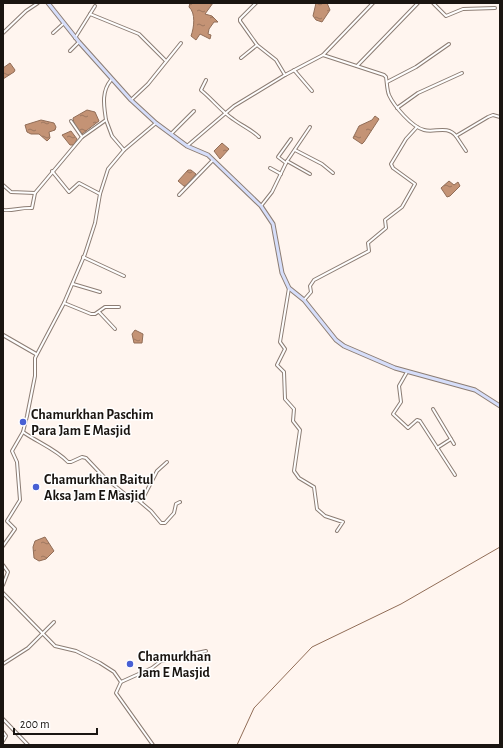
<svg xmlns="http://www.w3.org/2000/svg" width="503" height="748" font-family="'Alegreya Sans',sans-serif">
	<style>
		.water { fill: url(#water-ripples); stroke: #916d57 }
		.lines { fill: none; stroke-linecap: round; stroke-linejoin: round }
		.stream { stroke: #916d57; stroke-width: 1 }
		.minor-casing { stroke: #8c7d74; stroke-width: 4 }
		.tertiary-casing { stroke: #8c7d74; stroke-width: 4.5 }
		.secondary-casing { stroke: #8c7d74; stroke-width: 5 }
		.minor { stroke: #fff; stroke-width: 2 }
		.tertiary { stroke: #fff; stroke-width: 2.5 }
		.secondary { stroke: #d6defa; stroke-width: 3 }
		.poi-dot { fill: #4860d4; stroke: #fff; stroke-width: 1.5 }
		.labels { text-anchor: middle; stroke-width: 3; stroke-linejoin: round; paint-order: stroke }
		.poi-label { font-size: 14px; font-weight: bold; fill: #1a1511; stroke: #fff; text-anchor: start }
	</style>
	<defs>
		<pattern id="water-ripples" width="26" height="14" patternUnits="userSpaceOnUse"><rect width="26" height="14" fill="#c49375"/><path d="M2 4q2-2 4 0t4 0M15 11q2-2 4 0t4 0" fill="none" stroke="#9e775f"/></pattern>
	</defs>
	<rect width="100%" height="100%" fill="#fff5ef"/>
	<!-- water -->
	<g class="water">
		<path d="M190,3H213L205,14L212,16L218,22H214L209,29L208,34L211,35L210,39L200,34L196,40L191,36C194,28 196,13 189,7Z"/>
		<polygon points="316,3 327,3 330,10 322,22 316,20 313,16"/>
		<polygon points="10,63 15,70 14,72 3,79 3,68"/>
		<polygon points="87,110 95,112 99,121 82,134 74,124 73,118"/>
		<polygon points="375,116 379,119 364,142 362,144 353,138 359,126 372,120"/>
		<polygon points="41,120 54,123 56,127 55,130 49,132 50,138 47,141 39,134 31,134 27,132 25,125"/>
		<polygon points="71,131 77,139 74,145 70,145 62,135"/>
		<polygon points="222,143 229,149 220,159 214,151"/>
		<polygon points="188,170 191,170 196,174 185,187 178,181"/>
		<polygon points="449,181 454,185 458,182 460,186 450,196 447,197 441,188"/>
		<polygon points="135,330 143,334 142,343 134,343 132,334"/>
		<polygon points="45,537 54,551 46,559 39,561 34,558 33,547 35,541"/>
	</g>
	<g class="lines">
		<!-- stream -->
		<polyline class="stream" points="237,745 254,708 312,647 401,604 500,547"/>
		<!-- minor casing -->
		<g class="minor-casing">
			<g id="minor">
				<polyline points="256,3 240,19 240,21 257,45 276,60 285,75"/>
				<polyline points="433,3 446,16 463,9 495,8"/>
				<polyline points="90,14 95,6"/>
				<polyline points="3,33 26,11 38,3"/>
				<polyline points="53,33 63,24"/>
				<polyline points="75,38 90,14 139,34 165,60"/>
				<polyline points="70,51 79,42"/>
				<path d="M323,55L384,75L386,77C387,83 387,90 389,95C394,106 412,127 424,130C435,133 447,125 456,136L488,117L493,115L500,117"/>
				<polyline points="241,58 257,45"/>
				<polyline points="357,66 418,3"/>
				<polyline points="294,70 312,91"/>
				<path d="M206,80L201,90L202,91C213,100 221,111 233,119C242,126 251,129 259,137"/>
				<polyline points="387,82 416,67 449,44"/>
				<polyline points="131,100 148,84 181,43"/>
				<polyline points="397,108 418,93 462,73"/>
				<polyline points="106,120 112,136 124,150"/>
				<polyline points="71,121 82,137"/>
				<polyline points="172,133 194,111"/>
				<polyline points="456,136 466,151"/>
				<polyline points="187,146 234,106 285,75 323,55 373,3"/>
				<polyline points="295,150 322,164 333,173"/>
				<polyline points="287,161 310,174"/>
				<polyline points="286,163 278,157 291,139"/>
				<polyline points="270,168 281,174"/>
				<polyline points="52,171 69,192 79,183 100,194"/>
				<path d="M3,185L11,192L35,193L82,137L106,120C104,106 101,92 111,80"/>
				<polyline points="179,195 213,160"/>
				<polyline points="261,206 272,192 287,161 310,127"/>
				<path d="M3,210C14,211 22,207 32,208L35,193"/>
				<polyline points="83,257 124,276"/>
				<polyline points="73,284 100,292"/>
				<polyline points="289,288 280,342 285,349 277,365 284,372 285,399 294,409 293,421 300,430 294,471 299,478 314,487 317,509 325,516 343,522 337,531"/>
				<polyline points="304,300 311,292 310,286 314,280 369,251 368,243 386,228 385,220 402,207 415,184 393,168 391,164 406,139 417,127"/>
				<polyline points="64,303 91,314 95,314 105,307 119,307"/>
				<polyline points="99,312 115,329"/>
				<polyline points="407,372 399,386 401,402 393,414 408,428 417,420 420,421 455,475"/>
				<polyline points="433,409 451,439"/>
				<path d="M23,432C37,442 56,449 68,462H71L82,457L86,458L104,477L130,498L138,500L151,511L161,523H165L174,513L176,504L180,502"/>
				<polyline points="437,448 451,439 454,444"/>
				<polyline points="141,502 157,471 167,462"/>
				<polyline points="3,546 15,529 7,521 20,500 17,462 12,451 23,432 27,416 35,376 35,358 64,303 85,254 95,223 100,194 108,169 124,150 156,123"/>
				<polyline points="3,565 8,572 3,585"/>
				<polyline points="3,593 55,646 76,651 100,663 114,672 121,682 116,693 153,745"/>
				<polyline points="3,664 28,648 54,622"/>
				<polyline points="121,682 152,668 161,661 206,651"/>
				<polyline points="3,719 28,745"/>
				<polyline points="3,732 6,736 3,741"/>
			</g>
		</g>
		<!-- tertiary casing -->
		<g class="tertiary-casing">
			<polyline id="tertiary" points="3,335 36,354"/>
		</g>
		<!-- secondary casing -->
		<g class="secondary-casing">
			<polyline id="secondary" points="48,3 79,42 131,100 156,123 187,146 208,155 261,206 273,224 282,273 289,288 304,300 336,340 344,346 395,368 475,390 500,406"/>
		</g>
		<!-- minor -->
		<use href="#minor" class="minor"/>
		<!-- tertiary -->
		<use href="#tertiary" class="tertiary"/>
		<!-- secondary -->
		<use href="#secondary" class="secondary"/>
	</g>
	<!-- markers -->
	<g class="poi-dot">
		<circle cx="23" cy="422" r="4"/>
		<circle cx="36" cy="487" r="4"/>
		<circle cx="130" cy="664" r="4"/>
	</g>
	<g class="labels">
		<!-- poi labels -->
		<g class="poi-label">
			<text x="31" y="419">Chamurkhan Paschim<tspan x="31" dy="16">Para Jam E Masjid</tspan></text>
			<text x="44" y="484">Chamurkhan Baitul<tspan x="44" dy="16">Aksa Jam E Masjid</tspan></text>
			<text x="138" y="661">Chamurkhan<tspan x="138" dy="16">Jam E Masjid</tspan></text>
		</g>
	</g>
	<!-- border -->
	<rect width="503" height="748" fill="none" stroke="#1a1511" stroke-width="8"/>
	<!-- scale -->
	<path d="M14 728v6h83v-6" fill="none" stroke="#1a1511" stroke-width="2"/>
	<text x="20" y="728" font-size="12" fill="#1a1511" stroke="#ffffff" stroke-width="3" paint-order="stroke">200 m</text>
</svg>
